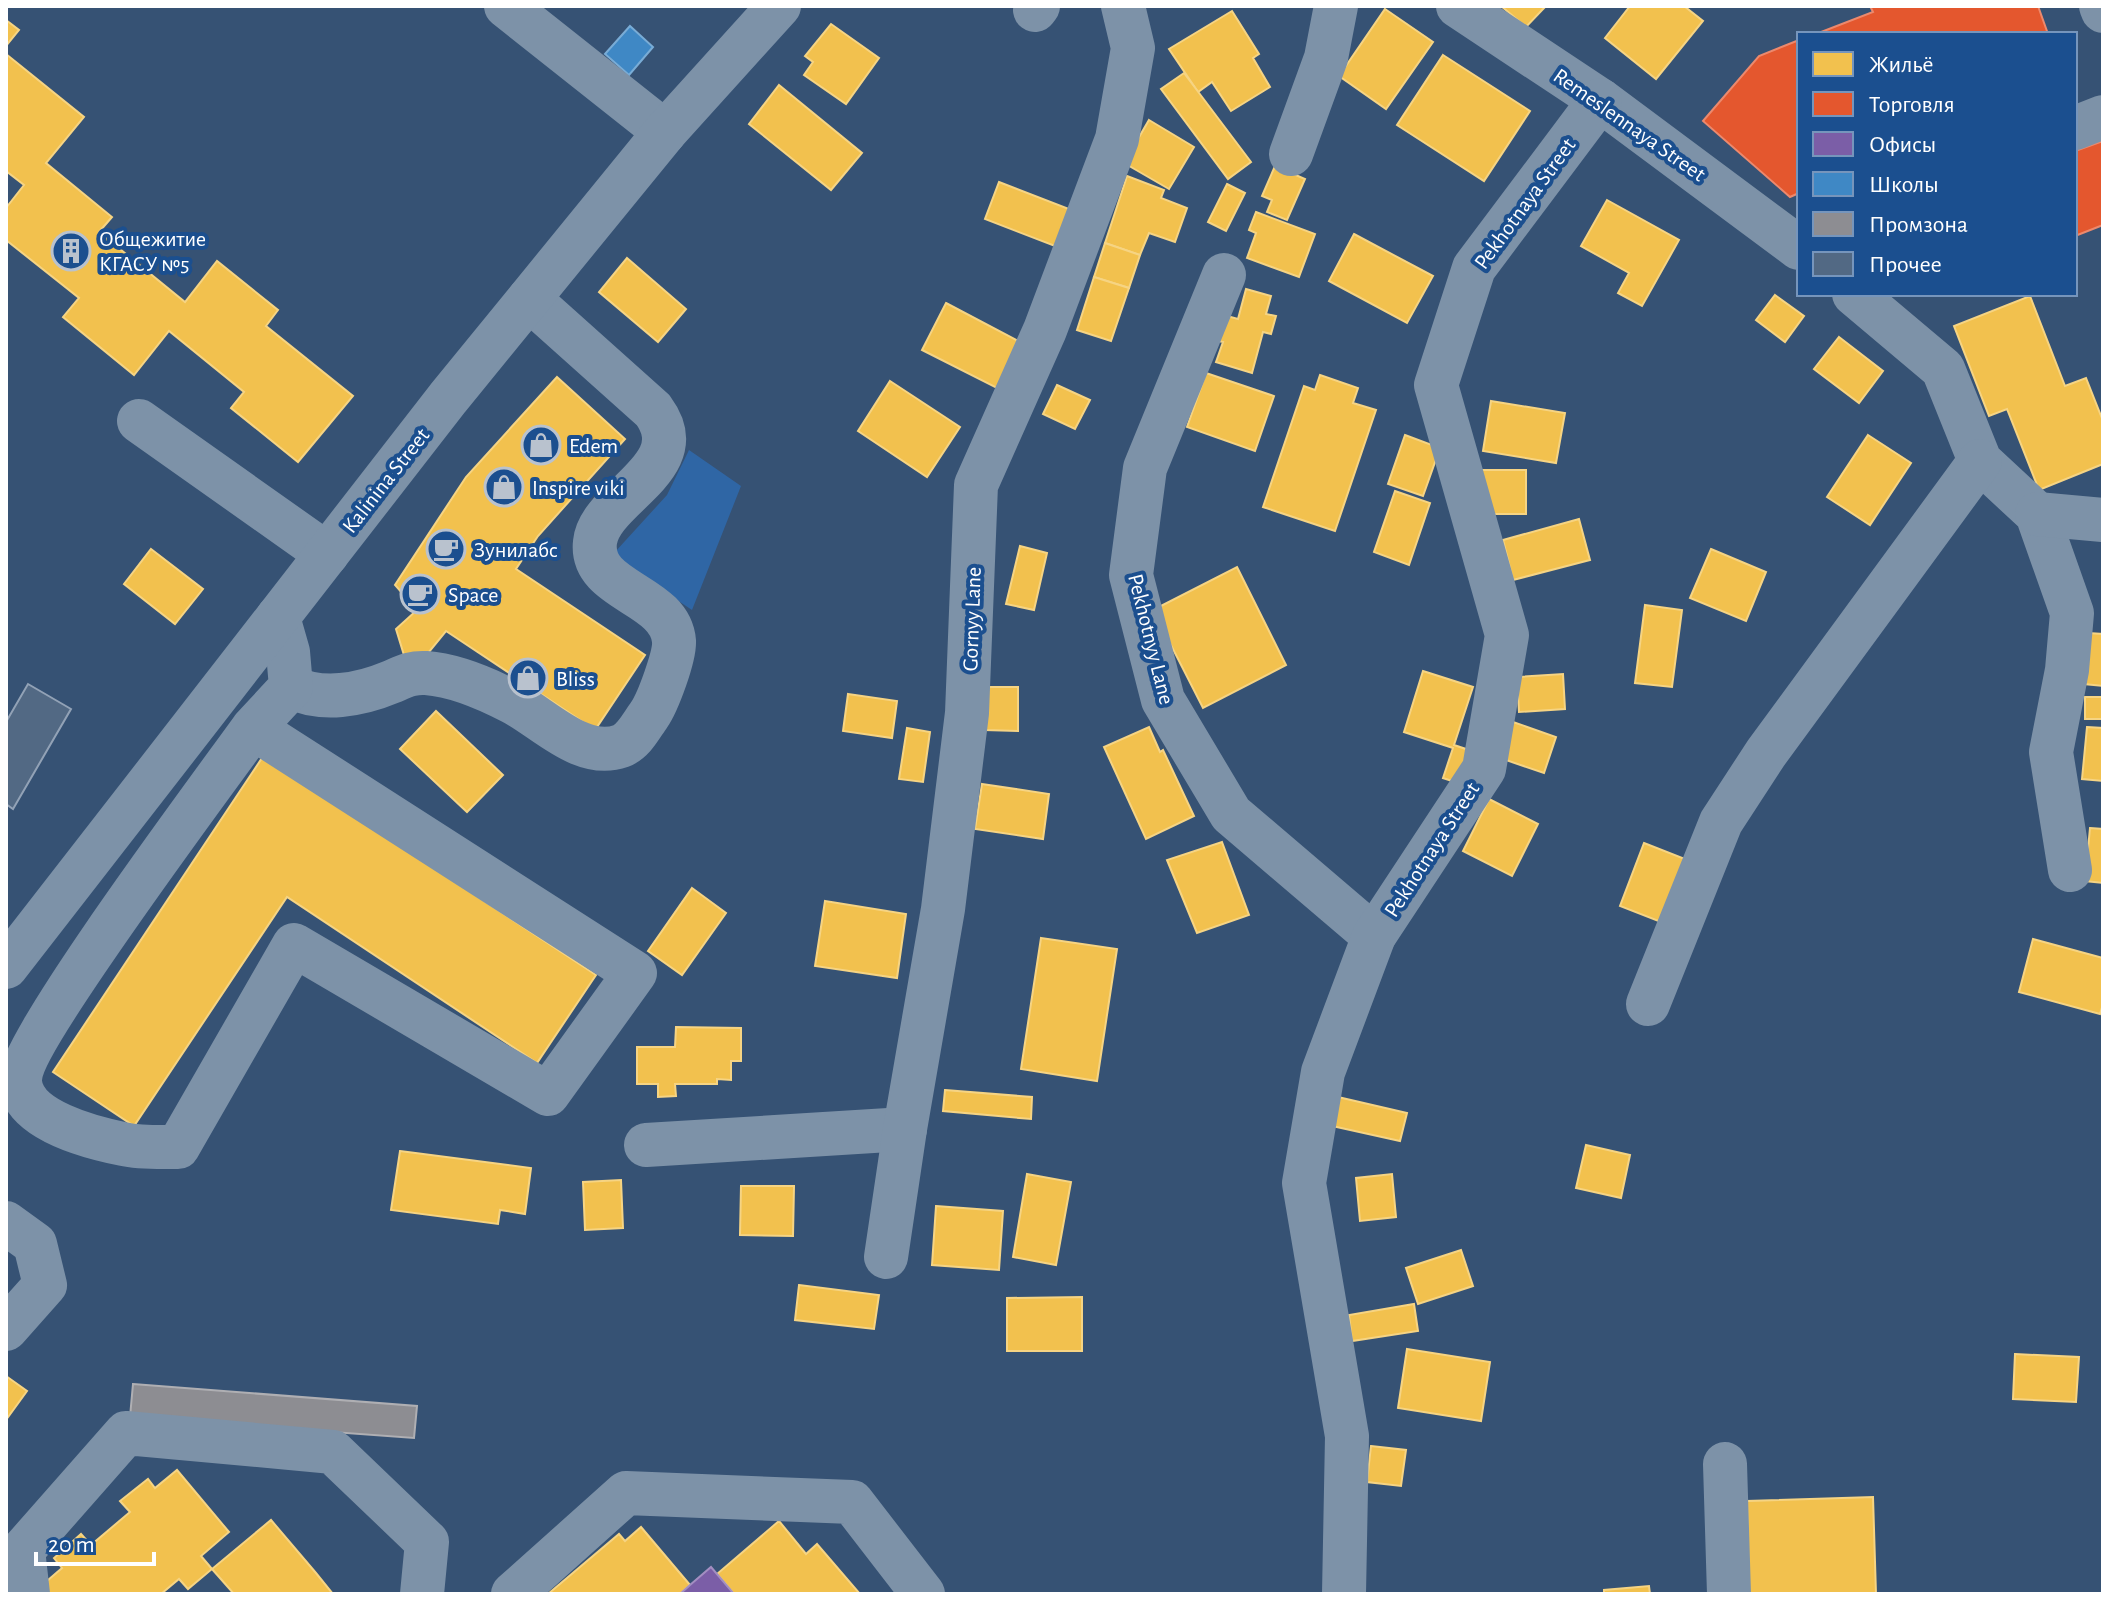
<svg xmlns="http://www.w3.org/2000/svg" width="2109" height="1600" font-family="'Alegreya Sans',sans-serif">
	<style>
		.green { fill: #2f66a5 }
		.homes { fill: #f2c14e; stroke: #f6d483; stroke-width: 2 }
		.shops { fill: #e4572e; stroke: #ec896d; stroke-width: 2 }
		.offices { fill: #7b5ea7; stroke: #a38ec1; stroke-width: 2 }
		.schools { fill: #3f88c5; stroke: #79acd6; stroke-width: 2 }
		.industry { fill: #8d8d92; stroke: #afafb3; stroke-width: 2 }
		.building { fill: #526984; stroke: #92a2b6; stroke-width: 2 }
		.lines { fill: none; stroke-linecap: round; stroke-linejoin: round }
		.minor { stroke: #7d92a8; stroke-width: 44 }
		.labels { text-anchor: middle; stroke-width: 8; stroke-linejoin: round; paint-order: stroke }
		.street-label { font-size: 22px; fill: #fff; stroke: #1b4f8f }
		.poi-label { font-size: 22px; fill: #fff; stroke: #1b4f8f; text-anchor: start }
	</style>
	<rect width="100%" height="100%" fill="#365274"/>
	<!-- green -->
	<polygon class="green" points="689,450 741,486 692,610 620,562 615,552 667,495"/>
	<!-- homes -->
	<g class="homes">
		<polygon points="1501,6 1546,6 1526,27"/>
		<polygon points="1630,6 1684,6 1703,21 1656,79 1605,38"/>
		<polygon points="1385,9 1433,42 1386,109 1339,76"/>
		<polygon points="1232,11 1259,54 1253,58 1270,87 1231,111 1212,82 1198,92 1169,49"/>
		<polygon points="6,20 19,30 6,46"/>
		<polygon points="831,24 879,58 846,104 804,75 813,62 805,56"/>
		<polygon points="6,54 84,117 46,163 112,217 99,232 185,302 217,261 278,310 266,326 353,396 298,462 231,408 244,392 169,331 134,375 63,317 79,298 6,240 6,208 24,185 6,171"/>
		<polygon points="1443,55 1530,111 1484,181 1397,125"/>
		<polygon points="1184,73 1251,162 1228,179 1161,89"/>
		<polygon points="779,85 862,153 831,190 749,124"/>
		<polygon points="1149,120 1194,147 1169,189 1124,163"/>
		<polygon points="1275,166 1305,179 1287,220 1267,212 1272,200 1262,196"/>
		<polygon points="1127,176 1164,190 1161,198 1187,208 1175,242 1149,233 1140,255 1105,243"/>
		<polygon points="999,182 1069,209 1055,246 985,219"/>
		<polygon points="1227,184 1245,193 1226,231 1208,222"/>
		<polygon points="1607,200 1679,240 1642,306 1618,293 1629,273 1581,246"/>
		<polygon points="1256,212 1315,234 1299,277 1247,258 1256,233 1249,230"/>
		<polygon points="1354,234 1433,276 1407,323 1329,281"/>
		<polygon points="1105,243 1140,255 1129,288 1094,277"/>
		<polygon points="627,258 686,309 658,342 599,292"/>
		<polygon points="1094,277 1129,288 1111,341 1077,330"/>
		<polygon points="1246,289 1271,296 1266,314 1276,316 1271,334 1263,332 1252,373 1216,362 1223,342 1209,339 1216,313 1238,319"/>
		<polygon points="1775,295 1804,316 1785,342 1756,320"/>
		<polygon points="2030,296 2065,386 2086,378 2103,421 2103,464 2039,490 2007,409 1989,416 1954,326"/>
		<polygon points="946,303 1020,342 997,388 922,350"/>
		<polygon points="1839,337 1883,371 1859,403 1814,369"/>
		<polygon points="1206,373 1274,396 1255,451 1187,427"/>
		<polygon points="1320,375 1358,388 1353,403 1376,410 1335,531 1263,507 1304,386 1315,390"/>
		<polygon points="557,377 625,439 538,536 516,569 645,655 595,730 446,631 429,652 407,665 396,629 417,610 395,585 466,477"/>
		<polygon points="890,381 960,427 927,477 858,431"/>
		<polygon points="1057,385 1090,400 1075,429 1043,414"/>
		<polygon points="1491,401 1565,413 1556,463 1483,451"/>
		<polygon points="1405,435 1440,448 1423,496 1388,484"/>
		<polygon points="1868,435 1911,463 1870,525 1827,497"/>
		<rect x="1480" y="470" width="46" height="44"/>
		<polygon points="1395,491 1430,503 1409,565 1374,552"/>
		<polygon points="1579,519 1590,560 1513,580 1503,540"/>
		<polygon points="1020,546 1047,553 1034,610 1006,604"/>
		<polygon points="151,549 203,589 175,624 124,584"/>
		<polygon points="1711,549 1766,572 1746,621 1690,598"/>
		<polygon points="1237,567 1286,665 1203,708 1153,610"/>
		<polygon points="1645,605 1682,610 1672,687 1635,683"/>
		<polygon points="2088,633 2103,634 2103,686 2084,684"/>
		<polygon points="1423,671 1473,687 1454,745 1475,752 1464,785 1443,778 1453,748 1404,732"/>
		<polygon points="1563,674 1565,709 1519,712 1517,677"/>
		<polygon points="985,687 1018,687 1018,731 985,730"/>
		<polygon points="848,694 897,701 892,738 843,731"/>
		<rect x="2085" y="697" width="18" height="22"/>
		<polygon points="436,711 503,775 467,812 400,749"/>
		<polygon points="1513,722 1556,737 1544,773 1500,758"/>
		<polygon points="1149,727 1160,752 1163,750 1194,816 1146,839 1104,747"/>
		<polygon points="2087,727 2103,728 2103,781 2082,779"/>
		<polygon points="907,728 930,732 923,782 899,779"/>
		<polygon points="264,755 596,975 537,1063 287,897 134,1126 53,1072"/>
		<polygon points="982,784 1049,794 1043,839 975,829"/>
		<polygon points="1489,799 1538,824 1512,876 1463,851"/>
		<polygon points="2090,828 2103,829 2103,883 2085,881"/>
		<polygon points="1222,842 1249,915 1197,933 1167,860"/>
		<polygon points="1644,843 1685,859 1661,922 1620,906"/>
		<polygon points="692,888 726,913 682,975 648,951"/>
		<polygon points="825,901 906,914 897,978 815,966"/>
		<polygon points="1041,938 1117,949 1097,1081 1021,1069"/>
		<polygon points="2033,939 2103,958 2103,1004 2100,1014 2019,992"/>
		<polygon points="676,1027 741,1028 741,1061 731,1061 731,1080 717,1079 717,1084 675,1084 676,1096 658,1097 658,1084 637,1084 637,1047 675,1047"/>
		<polygon points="945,1090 1032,1097 1031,1119 943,1111"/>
		<polygon points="1338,1097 1407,1113 1400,1141 1332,1126"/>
		<polygon points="1586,1145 1630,1155 1621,1198 1576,1188"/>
		<polygon points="400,1151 531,1168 525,1214 500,1210 498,1224 391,1210"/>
		<polygon points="1027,1174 1071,1182 1056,1265 1013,1257"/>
		<polygon points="1392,1174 1396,1217 1360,1221 1356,1178"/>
		<polygon points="621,1180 623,1228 585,1230 583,1182"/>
		<polygon points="741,1186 794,1186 793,1236 740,1235"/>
		<polygon points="936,1206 1003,1211 999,1270 932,1265"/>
		<polygon points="1461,1250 1473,1286 1418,1304 1406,1268"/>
		<polygon points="799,1285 879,1295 874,1329 795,1320"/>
		<polygon points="1082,1297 1082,1351 1007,1351 1007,1298"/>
		<polygon points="1414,1304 1418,1331 1352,1341 1349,1315"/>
		<polygon points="1407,1349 1490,1362 1481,1421 1398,1408"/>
		<polygon points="2015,1354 2079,1357 2076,1402 2013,1399"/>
		<polygon points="6,1376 27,1391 6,1420"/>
		<polygon points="1371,1446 1406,1450 1401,1486 1367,1482"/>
		<polygon points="177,1470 229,1532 201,1556 212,1569 188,1589 179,1579 161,1594 48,1594 41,1586 62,1568 54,1558 81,1534 91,1545 130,1512 120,1501 148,1479 155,1488"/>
		<polygon points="1873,1497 1876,1594 1749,1594 1747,1501"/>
		<polygon points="271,1520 316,1573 333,1594 234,1594 212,1569"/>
		<polygon points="779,1521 806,1554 817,1544 860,1594 734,1594 717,1574"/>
		<polygon points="641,1527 690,1585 680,1594 548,1594 619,1534 625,1541"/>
		<polygon points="1649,1586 1650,1594 1604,1594 1604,1590"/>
	</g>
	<!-- shops -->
	<g class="shops">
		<polygon points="1870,6 2038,6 2048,34 1816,34 1873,12"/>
		<polygon points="1799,40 1799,193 1790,197 1703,121 1759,56"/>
		<polygon points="2103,141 2103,225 2075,236 2075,151"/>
	</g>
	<!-- offices -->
	<polygon class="offices" points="711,1567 734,1594 680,1594 690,1585"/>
	<!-- schools -->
	<polygon class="schools" points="630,26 653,47 629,75 605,54"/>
	<!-- industry -->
	<polygon class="industry" points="133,1384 417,1406 414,1438 130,1417"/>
	<!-- building -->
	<polygon class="building" points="28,684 71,709 13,809 6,804 6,722"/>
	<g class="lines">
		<!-- minor -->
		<g class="minor">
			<polyline points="506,6 665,132"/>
			<polyline points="1458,6 1600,100 1799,248"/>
			<polyline points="2101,6 2103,11"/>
			<polyline points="1035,10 1038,6"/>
			<polyline points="2075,128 2103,117"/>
			<polyline points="1291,154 1326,58 1336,6"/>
			<polyline points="1224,275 1145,468 1131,575 1163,700 1231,814 1374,936"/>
			<polyline points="1854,294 1943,369 1980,461 2037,514 2072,613 2067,670 2051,752 2070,870"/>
			<polyline points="139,421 327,554"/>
			<polyline points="2037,514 2103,520"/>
			<path d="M291,687C322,702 360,695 391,682C403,677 412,672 426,673C454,675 487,689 512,702C544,718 581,760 621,746C634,741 641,726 649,715C658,702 675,656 674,641C670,593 589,592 595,542C600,496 696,468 653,410L529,299"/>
			<path d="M253,728C218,777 18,1043 20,1082C23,1121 93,1138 123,1144C141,1148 160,1147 178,1147L294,945L548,1094L635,973L253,728L291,687L288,652L278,617"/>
			<polyline points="6,967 448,398 665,132 779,6"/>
			<polyline points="1648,1004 1721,822 1766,753 1980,461"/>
			<polyline points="646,1145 905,1129"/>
			<polyline points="6,1223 35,1244 45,1285 6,1329"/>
			<polyline points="886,1257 905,1129 943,909 967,713 976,485 1045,330 1117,139 1133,48 1123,6"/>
			<polyline points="1725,1464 1729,1594"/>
			<polyline points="28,1594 23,1550 126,1433 333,1452 427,1542 422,1594"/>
			<polyline points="513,1594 626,1493 852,1502 923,1594"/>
			<polyline points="1344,1594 1347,1436 1304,1183 1323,1072 1374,936 1484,769 1507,635 1436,385 1474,268 1600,100"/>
		</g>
	</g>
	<!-- icons -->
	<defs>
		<g id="building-ring" transform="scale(2)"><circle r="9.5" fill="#1b4f8f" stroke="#b9c2ce" stroke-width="1.5"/><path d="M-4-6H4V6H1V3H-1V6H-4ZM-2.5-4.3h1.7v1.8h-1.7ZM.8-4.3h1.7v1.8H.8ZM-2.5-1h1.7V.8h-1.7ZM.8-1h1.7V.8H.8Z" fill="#b9c2ce"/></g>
		<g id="shop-ring" transform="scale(2)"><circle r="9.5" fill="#1b4f8f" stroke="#b9c2ce" stroke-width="1.5"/><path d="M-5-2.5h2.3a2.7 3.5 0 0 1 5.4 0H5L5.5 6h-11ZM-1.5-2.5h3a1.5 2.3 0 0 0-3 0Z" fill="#b9c2ce"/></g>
		<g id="cafe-ring" transform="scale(2)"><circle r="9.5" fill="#1b4f8f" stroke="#b9c2ce" stroke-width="1.5"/><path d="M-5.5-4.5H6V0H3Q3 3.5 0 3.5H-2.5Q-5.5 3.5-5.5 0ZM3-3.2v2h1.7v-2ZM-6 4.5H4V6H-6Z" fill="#b9c2ce"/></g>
	</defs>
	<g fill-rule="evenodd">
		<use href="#building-ring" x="71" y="251"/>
		<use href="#shop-ring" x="541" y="445"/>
		<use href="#shop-ring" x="504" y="487"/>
		<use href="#cafe-ring" x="446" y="549"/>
		<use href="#cafe-ring" x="420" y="594"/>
		<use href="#shop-ring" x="528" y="678"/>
	</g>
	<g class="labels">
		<!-- street labels -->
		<g class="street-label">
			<text transform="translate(1630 124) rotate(35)" y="8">Remeslennaya Street</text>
			<text transform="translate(1524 203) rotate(-54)" y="8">Pekhotnaya Street</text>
			<text transform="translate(385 480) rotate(-52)" y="8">Kalinina Street</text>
			<text transform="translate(971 619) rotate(-88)" y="8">Gornyy Lane</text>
			<text transform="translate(1152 639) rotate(76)" y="8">Pekhotnyy Lane</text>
			<text transform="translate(1431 849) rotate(-57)" y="8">Pekhotnaya Street</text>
		</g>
		<!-- poi labels -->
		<g class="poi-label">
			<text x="99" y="246">Общежитие<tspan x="99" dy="25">КГАСУ №5</tspan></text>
			<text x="569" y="453">Edem</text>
			<text x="532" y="495">Inspire viki</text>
			<text x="474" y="557">Зунилабс</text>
			<text x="448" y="602">Space</text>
			<text x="556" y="686">Bliss</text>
		</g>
	</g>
	<!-- border -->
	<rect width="2109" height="1600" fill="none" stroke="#ffffff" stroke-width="16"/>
	<!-- legend -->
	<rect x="1797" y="32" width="280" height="264" fill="#1b4f8f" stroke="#7695bc" stroke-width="2"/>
	<rect x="1813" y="52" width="40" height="24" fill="#f2c14e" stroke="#7695bc" stroke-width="2"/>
	<text x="1869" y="72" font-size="24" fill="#ffffff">Жильё</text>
	<rect x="1813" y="92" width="40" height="24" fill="#e4572e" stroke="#7695bc" stroke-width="2"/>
	<text x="1869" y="112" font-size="24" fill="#ffffff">Торговля</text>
	<rect x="1813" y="132" width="40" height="24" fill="#7b5ea7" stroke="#7695bc" stroke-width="2"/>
	<text x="1869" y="152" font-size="24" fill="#ffffff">Офисы</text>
	<rect x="1813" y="172" width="40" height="24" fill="#3f88c5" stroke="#7695bc" stroke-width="2"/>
	<text x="1869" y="192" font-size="24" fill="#ffffff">Школы</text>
	<rect x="1813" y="212" width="40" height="24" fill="#8d8d92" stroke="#7695bc" stroke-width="2"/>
	<text x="1869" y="232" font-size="24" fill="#ffffff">Промзона</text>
	<rect x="1813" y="252" width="40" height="24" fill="#526984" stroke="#7695bc" stroke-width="2"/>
	<text x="1869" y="272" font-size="24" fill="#ffffff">Прочее</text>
	<!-- scale -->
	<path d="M36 1552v12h118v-12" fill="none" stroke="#ffffff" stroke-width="4"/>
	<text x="48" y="1552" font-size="24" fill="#ffffff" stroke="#1b4f8f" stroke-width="6" paint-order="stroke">20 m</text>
</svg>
